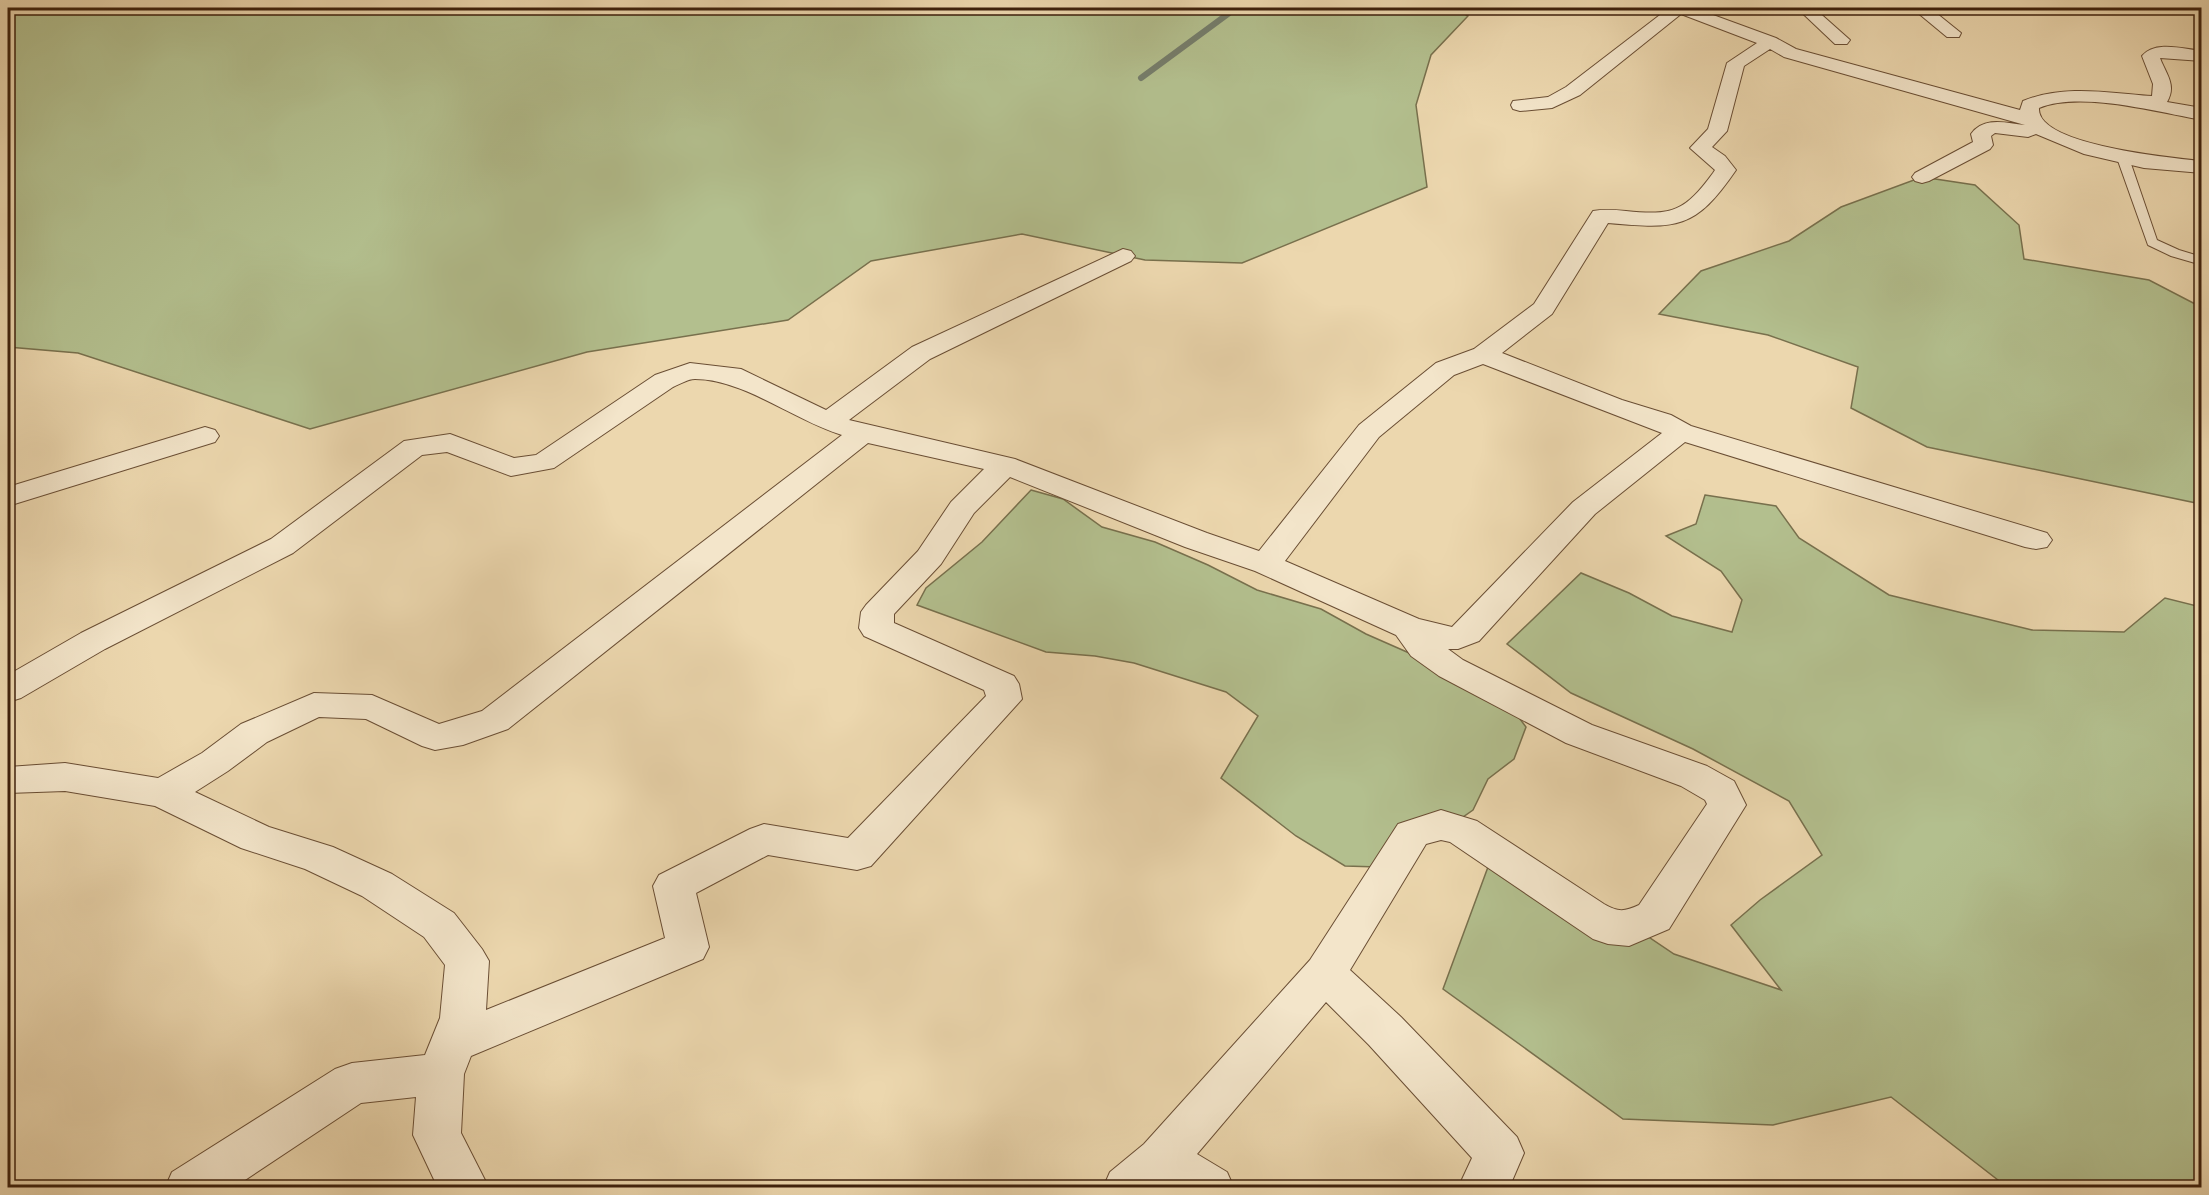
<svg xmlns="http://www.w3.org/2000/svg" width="2209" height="1195" font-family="'Libre Bodoni',serif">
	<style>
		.green { fill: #b3bf8e; stroke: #78704d; stroke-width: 1.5 }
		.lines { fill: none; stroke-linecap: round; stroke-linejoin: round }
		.stream { stroke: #757d6b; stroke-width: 6 }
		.lane-casing { stroke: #6a4e34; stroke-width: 2 }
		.street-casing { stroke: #6a4e34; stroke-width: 2 }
		.lane { fill: #f3e5ca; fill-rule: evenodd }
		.street { fill: #f3e5ca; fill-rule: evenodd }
	</style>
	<rect width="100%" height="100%" fill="#ecd7ae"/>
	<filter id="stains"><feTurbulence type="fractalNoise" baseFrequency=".00333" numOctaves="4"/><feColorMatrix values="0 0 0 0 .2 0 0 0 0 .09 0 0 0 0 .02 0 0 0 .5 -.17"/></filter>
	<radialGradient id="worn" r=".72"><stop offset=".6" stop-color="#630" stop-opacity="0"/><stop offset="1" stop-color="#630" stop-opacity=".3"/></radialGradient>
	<!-- green -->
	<g class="green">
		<polygon points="8,8 1455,8 1468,16 1431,55 1416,105 1427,187 1242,263 1145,260 1022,234 871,261 788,320 587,352 310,429 78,353 8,347"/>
		<polygon points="1922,177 1975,185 2019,225 2024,259 2149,280 2201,307 2201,504 1927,447 1851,408 1858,367 1768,335 1659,314 1701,271 1789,241 1841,207"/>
		<polygon points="1031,490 1063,499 1102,527 1155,542 1208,565 1257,590 1321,609 1366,634 1441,667 1514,711 1526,727 1514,759 1488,779 1473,810 1434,837 1379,867 1345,866 1296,836 1221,778 1258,716 1226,692 1134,663 1095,656 1046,652 917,605 926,588 982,542"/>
		<polygon points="1705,495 1776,506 1799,538 1889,595 2032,630 2124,632 2165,598 2201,607 2201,1187 2007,1187 1891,1097 1773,1125 1623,1119 1443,989 1488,867 1601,905 1674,954 1781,990 1731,925 1760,900 1822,855 1789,801 1693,749 1571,693 1507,644 1581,573 1629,593 1672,616 1732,632 1742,600 1721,571 1666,536 1696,524"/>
	</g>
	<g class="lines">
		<!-- stream -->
		<polyline class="stream" points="1141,78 1236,8"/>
		<!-- lane casing -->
		<g class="lane-casing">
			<polygon id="lane" points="2123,155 2129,158 2157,240 2179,250 2202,257 2202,265 2171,256 2148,245 2117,158"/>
		</g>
		<!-- street casing -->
		<g class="street-casing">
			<g id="street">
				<path d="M1669,8H1694L1776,38L1796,49L2020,110L2023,101C2064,84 2109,93 2152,96L2153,84L2142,56C2155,40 2184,49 2202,51V61L2160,58C2166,74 2177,85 2167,102L2202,108V120C2157,112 2081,91 2039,108C2036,145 2173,158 2202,161V173L2144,168L2084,154L2036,134L2028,137L1995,133L1991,136L1993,145L1990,149L1929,181L1922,183L1915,181L1912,177L1915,173L1973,142L1971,134C1984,116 2006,123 2025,125L1784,57L1770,49L1744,66L1727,131L1712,147L1725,156L1736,170C1695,230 1677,229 1608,223L1552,314L1502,353L1622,400L1671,415L1691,426L2047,533L2052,540L2047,547L2036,549L2025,547L1685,442L1595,514L1479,641L1458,649H1448L1463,660L1592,725L1707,766L1734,781L1746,805L1669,929L1629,946L1608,944L1593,939L1450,842L1441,840L1426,844L1350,970L1401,1017L1517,1137L1524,1153L1509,1188H1458L1472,1158L1369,1045L1326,1002L1197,1154L1227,1172L1234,1188H1103L1110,1172L1144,1144L1310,960L1398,824L1441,810L1477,821L1604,904C1618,912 1624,912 1639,905L1707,804L1705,800L1681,786L1566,743L1439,676L1411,656L1396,635L1255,571L1185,547L1010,477L974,513L941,564L894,614V623L1014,676L1019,684L1022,699L871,866L857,870L768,855L696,893L709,947L703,959L471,1056L464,1074L461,1133L489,1188H438L413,1135L416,1097L361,1103L233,1188H165L172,1172L335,1069L352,1063L425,1055L440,1018L445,965L424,937L362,896L305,869L241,848L155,806L65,791L8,793V767L65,763L158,778L202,753L241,724L314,693L372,695L439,724L482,711L842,435C795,421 744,379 695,379C688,379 680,384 673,387L554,468L511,476L447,452L422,455L293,553L105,649L21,698L8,702V675L81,633L271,539L404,441L450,434L514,458L536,455L655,375L690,363L741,369L826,410L912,347L1123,249L1131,251L1135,256L1131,261L930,359L849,420L1015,459L1207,533L1259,551L1359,425L1436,363L1474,349L1534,304L1593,211C1604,209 1615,210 1626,211C1673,216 1685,211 1713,173L1715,170L1690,148L1708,129L1727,63L1757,43L1681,14L1580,95L1552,108L1520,111L1513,109L1511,105L1513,101L1548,97L1566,87ZM1483,364L1662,433L1573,502L1452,627L1419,619L1285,561L1379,437L1454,375ZM868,443L984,469L951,502L918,551L866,605L861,612L859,628L864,636L984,690L986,696L848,838L764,824L750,829L659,875L653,886L665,938L486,1010L489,961L482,949L454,913L392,874L333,847L269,827L195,792L228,771L267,742L319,717L366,719L422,746L435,750L463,745L508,729Z"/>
				<polygon points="1797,8 1814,8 1850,40 1847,44 1835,44"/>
				<polygon points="1912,8 1930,8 1961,33 1959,37 1947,37"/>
				<polygon points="205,427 215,430 219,436 215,442 8,506 8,487"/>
			</g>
		</g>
		<!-- lane -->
		<use href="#lane" class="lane"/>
		<!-- street -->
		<use href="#street" class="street"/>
	</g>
	<!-- margin -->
	<rect width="2209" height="1195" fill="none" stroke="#ecd7ae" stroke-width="30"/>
	<rect x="9" y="9" width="2191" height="1177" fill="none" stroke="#3e210c" stroke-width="3"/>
	<rect x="15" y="15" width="2179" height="1165" fill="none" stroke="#3e210c" stroke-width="1.5"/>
	<rect width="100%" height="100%" filter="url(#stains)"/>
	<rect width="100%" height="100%" fill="url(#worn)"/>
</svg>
